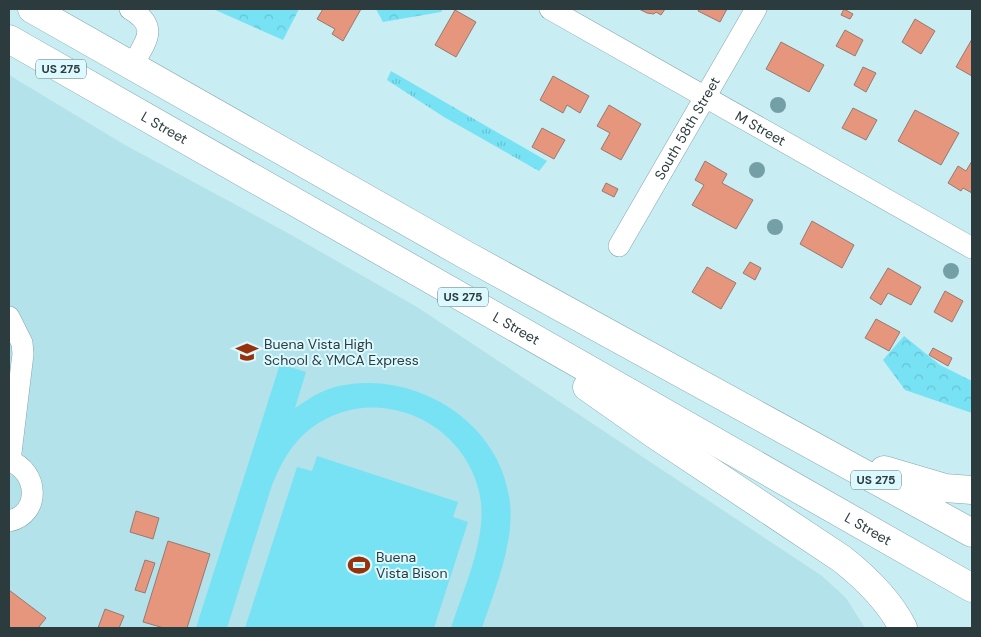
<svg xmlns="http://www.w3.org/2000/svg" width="981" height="637" font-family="'DM Sans',sans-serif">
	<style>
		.built { fill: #b3e2ea }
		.grass { fill: url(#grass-tufts) }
		.forest { fill: url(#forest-crowns) }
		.pitch { fill: #76e2f4 }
		.building { fill: #e6967d; stroke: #977970 }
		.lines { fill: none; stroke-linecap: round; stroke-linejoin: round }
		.minor-casing { stroke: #82a5ab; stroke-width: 22 }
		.major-casing { stroke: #82a5ab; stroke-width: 29 }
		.minor { stroke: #fff; stroke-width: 21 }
		.major { stroke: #fff; stroke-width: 28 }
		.tree { fill: #749fa7 }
		.labels { text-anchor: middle; stroke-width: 4; stroke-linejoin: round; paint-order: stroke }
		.shield { fill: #dbf9fe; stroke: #607478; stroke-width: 1 }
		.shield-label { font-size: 12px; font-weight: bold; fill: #2c3b3e }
		.street-label { font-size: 14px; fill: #2c3b3e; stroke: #dbf9fe }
		.poi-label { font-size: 14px; fill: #2c3b3e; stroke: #dbf9fe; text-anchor: start }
	</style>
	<defs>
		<pattern id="grass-tufts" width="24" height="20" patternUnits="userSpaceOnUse" patternTransform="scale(1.25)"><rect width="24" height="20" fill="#76e2f4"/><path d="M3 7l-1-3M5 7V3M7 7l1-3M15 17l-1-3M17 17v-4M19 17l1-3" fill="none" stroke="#66c3d2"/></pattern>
		<pattern id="forest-crowns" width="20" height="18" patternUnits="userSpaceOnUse" patternTransform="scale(1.25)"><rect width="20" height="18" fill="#76e2f4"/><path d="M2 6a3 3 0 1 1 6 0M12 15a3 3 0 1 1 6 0" fill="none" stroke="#66c3d2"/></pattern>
	</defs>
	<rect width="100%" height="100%" fill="#c8edf3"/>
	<!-- built -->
	<polygon class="built" points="9,75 125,145 286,232 417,307 822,576 846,598 865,628 9,628"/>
	<!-- grass -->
	<polygon class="grass" points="391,71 547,161 539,171 444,117 387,80"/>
	<!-- forest -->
	<g class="forest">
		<polygon points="213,9 299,9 283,40"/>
		<polygon points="376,9 443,9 441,12 383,22"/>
		<polygon points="904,336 940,365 972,381 972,413 905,390 883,360"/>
	</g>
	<!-- pitch -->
	<g class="pitch">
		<path d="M280,364L306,372L295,408C307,400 320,391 335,387C412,368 501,420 510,503C514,545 495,588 482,628H451C463,590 488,537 480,496C466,420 373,380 310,429C291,444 281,463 272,485L227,628H196Z"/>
		<polygon points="317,456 458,502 453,517 468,522 434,628 245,628 297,467 312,471"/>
	</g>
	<!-- building -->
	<g class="building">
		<polygon points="323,9 361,9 343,41 332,34 335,29 317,19"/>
		<polygon points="639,9 665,9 661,15 656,12 654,14 647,13"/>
		<polygon points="699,9 727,9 720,22 698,11"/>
		<polygon points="844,9 853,14 850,19 841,15"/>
		<polygon points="455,10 476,22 456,57 435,45"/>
		<polygon points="915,19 935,31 921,54 902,42"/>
		<polygon points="845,30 863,40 855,56 836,46"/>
		<polygon points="972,39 972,76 956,67"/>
		<polygon points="781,42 824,65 809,92 766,69"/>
		<polygon points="863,67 876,73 866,92 854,85"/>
		<polygon points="553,76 589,96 580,113 567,105 563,113 540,100"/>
		<polygon points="609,105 641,124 621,160 601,149 610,133 597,126"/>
		<polygon points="853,108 877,120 866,140 842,128"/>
		<polygon points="915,110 959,133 941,165 898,141"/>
		<polygon points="542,128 565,140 554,159 532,147"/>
		<polygon points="705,161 727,174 722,183 753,200 736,229 692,205 704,185 695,180"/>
		<polygon points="972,161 972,193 963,188 961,191 948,183 958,166 966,171"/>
		<polygon points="606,183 618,189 614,197 602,191"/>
		<polygon points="812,221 854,245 842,268 800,244"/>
		<polygon points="750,262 761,268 755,280 743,273"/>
		<polygon points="707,267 736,283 721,309 692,292"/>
		<polygon points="888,268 921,287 911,305 888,293 881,305 870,298"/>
		<polygon points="945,291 963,301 952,322 934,312"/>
		<polygon points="876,319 900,332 889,351 865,338"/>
		<polygon points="933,348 952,358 948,366 929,355"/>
		<polygon points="136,511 159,518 153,539 130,532"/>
		<polygon points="168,541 210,554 187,628 164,628 143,622"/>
		<polygon points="145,560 155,563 145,593 135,590"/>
		<polygon points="9,590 46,618 38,628 9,628"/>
		<polygon points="105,609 124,616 119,628 98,628"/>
	</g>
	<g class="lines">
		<!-- minor casing -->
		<g class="minor-casing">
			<g id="minor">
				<path d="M130,9C160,27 146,41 132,66"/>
				<path id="s1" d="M550,9L972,248"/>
				<path id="s2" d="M619,246L756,9"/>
				<polyline points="9,317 22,343 23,354 10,461"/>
				<path d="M9,461C38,470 42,514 9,521"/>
			</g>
		</g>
		<!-- major casing -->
		<g class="major-casing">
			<g id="major">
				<polyline points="32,9 464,254 972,533"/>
				<path id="s3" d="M9,39L972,588"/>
				<path d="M587,387L654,434L842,559C866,578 889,600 903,628"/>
				<polyline points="884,470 945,488 972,490"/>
			</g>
		</g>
		<!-- minor -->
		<use href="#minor" class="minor"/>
		<!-- major -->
		<use href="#major" class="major"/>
	</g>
	<!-- trees -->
	<g class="tree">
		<circle cx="778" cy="105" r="8"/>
		<circle cx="757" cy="170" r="8"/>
		<circle cx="775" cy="227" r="8"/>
		<circle cx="951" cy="271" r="8"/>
	</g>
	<!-- icons -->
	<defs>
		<g id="school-bare" transform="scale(1.725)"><path d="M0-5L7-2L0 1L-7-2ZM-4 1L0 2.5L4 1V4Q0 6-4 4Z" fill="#98320c" stroke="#dbf9fe" stroke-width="2.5" paint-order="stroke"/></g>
		<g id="stadium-bare" transform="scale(1.725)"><path d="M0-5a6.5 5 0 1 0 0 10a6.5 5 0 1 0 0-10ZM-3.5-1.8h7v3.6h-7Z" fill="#98320c" stroke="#dbf9fe" stroke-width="2.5" paint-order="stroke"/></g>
	</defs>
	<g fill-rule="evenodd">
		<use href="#school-bare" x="247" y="352"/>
		<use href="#stadium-bare" x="359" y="565"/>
	</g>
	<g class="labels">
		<!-- shield labels -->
		<g class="shield">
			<rect x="36" y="59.5" width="50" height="19" rx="4"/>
			<rect x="438" y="287.5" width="50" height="19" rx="4"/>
			<rect x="851" y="470.5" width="50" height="19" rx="4"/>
		</g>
		<g class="shield-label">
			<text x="61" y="73">US 275</text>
			<text x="463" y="301">US 275</text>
			<text x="876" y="484">US 275</text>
		</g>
		<!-- street labels -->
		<g class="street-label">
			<text dy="5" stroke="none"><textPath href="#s2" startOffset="136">South 58th Street</textPath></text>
			<text dy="5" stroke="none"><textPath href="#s3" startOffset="179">L Street</textPath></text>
			<text dy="5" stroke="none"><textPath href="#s1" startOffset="242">M Street</textPath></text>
			<text dy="5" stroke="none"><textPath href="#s3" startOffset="584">L Street</textPath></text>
			<text dy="5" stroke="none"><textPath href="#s3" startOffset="989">L Street</textPath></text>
		</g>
		<!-- poi labels -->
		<g class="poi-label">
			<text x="264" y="349">Buena Vista High<tspan x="264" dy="16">School &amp; YMCA Express</tspan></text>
			<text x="376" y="562">Buena<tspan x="376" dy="16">Vista Bison</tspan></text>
		</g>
	</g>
	<!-- border -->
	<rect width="981" height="637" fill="none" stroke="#2c3b3e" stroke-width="20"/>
</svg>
